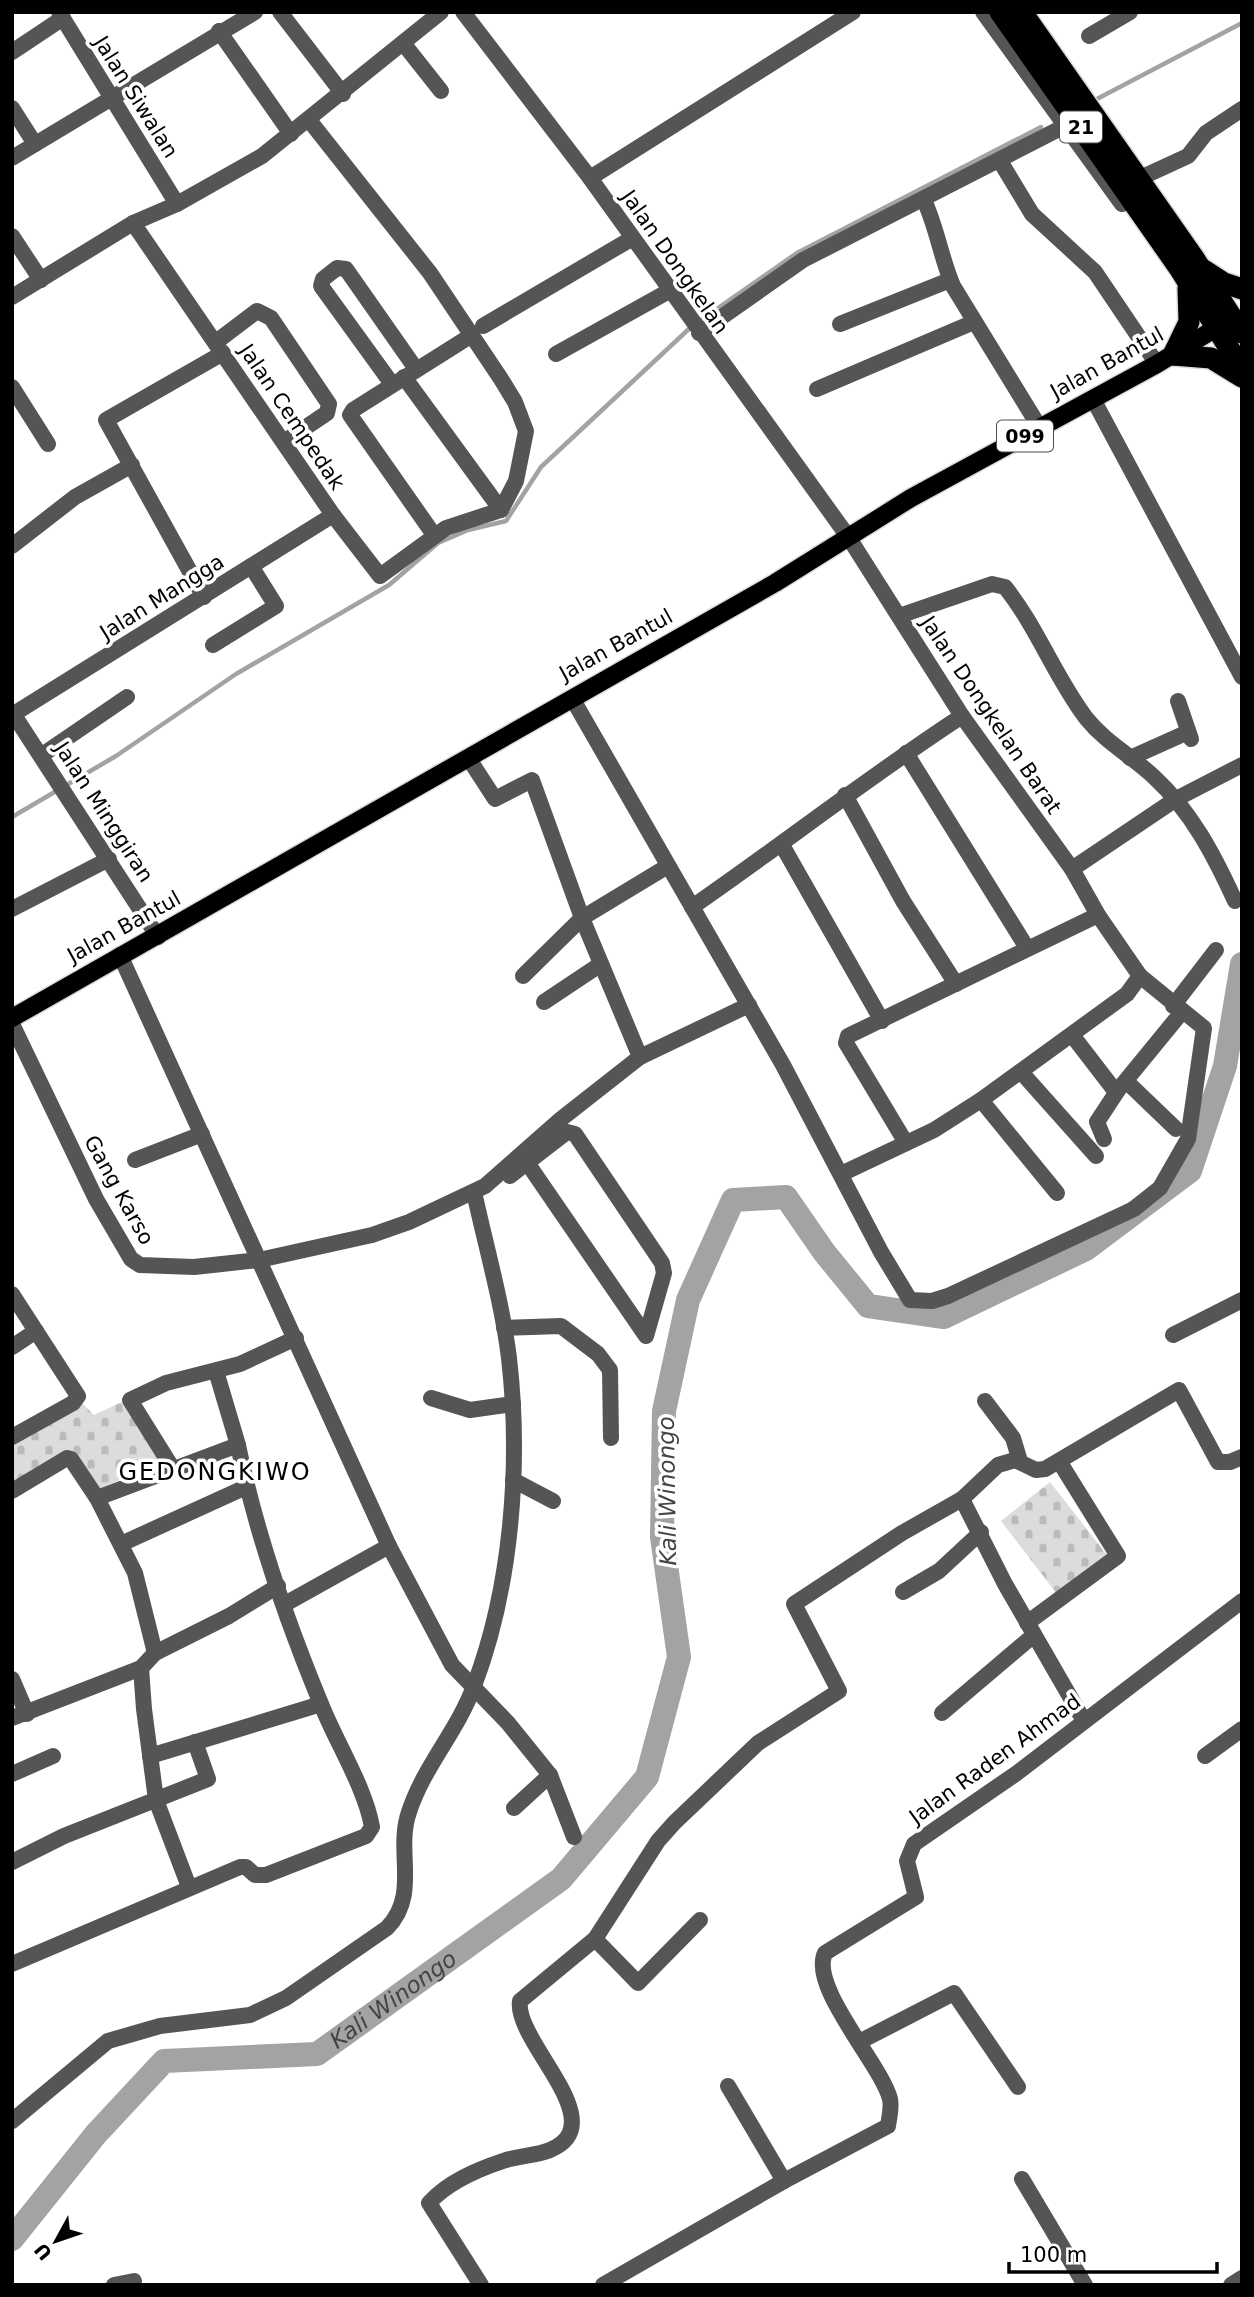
<svg xmlns="http://www.w3.org/2000/svg" width="1254" height="2297" font-family="'DejaVu Sans',sans-serif">
	<style>
		.cemetery { fill: url(#cemetery-stones) }
		.lines { fill: none; stroke-linecap: round; stroke-linejoin: round }
		.stream { stroke: #a3a3a3; stroke-width: 4.5 }
		.river { stroke: #a3a3a3; stroke-width: 24 }
		.major-casing { stroke: #dbdbdb; stroke-width: 21 }
		.highway-casing { stroke: #dbdbdb; stroke-width: 24 }
		.minor { stroke: #555; stroke-width: 16 }
		.major { stroke: #000; stroke-width: 18 }
		.highway { stroke: #000; stroke-width: 21 }
		.labels { text-anchor: middle; stroke-width: 7; stroke-linejoin: round; paint-order: stroke }
		.shield { fill: #fff; stroke: #4c4c4c; stroke-width: 2 }
		.shield-label { font-size: 19px; font-weight: bold; fill: #000 }
		.street-label { font-size: 21px; fill: #000; stroke: #fff }
		.water-label { font-size: 23px; font-style: italic; fill: #444; stroke: #fff }
		.quarter-label { font-size: 24px; letter-spacing: 2px; fill: #000; stroke: #fff }
	</style>
	<defs>
		<pattern id="cemetery-stones" width="16" height="16" patternUnits="userSpaceOnUse" patternTransform="scale(1.75)"><rect width="16" height="16" fill="#dcdcdc"/><path d="M2 7V4a2 2 0 0 1 4 0v3zM10 15v-3a2 2 0 0 1 4 0v3z" fill="#bbb"/></pattern>
	</defs>
	<rect width="100%" height="100%" fill="#fff"/>
	<!-- cemetery -->
	<g class="cemetery">
		<polygon points="128,1399 165,1461 91,1492 70,1458 12,1487 12,1435 80,1401 94,1415"/>
		<polygon points="1050,1482 1107,1555 1057,1594 1001,1521"/>
	</g>
	<g class="lines">
		<!-- stream -->
		<g class="stream">
			<polyline points="1095,100 1242,23"/>
			<polyline points="698,322 797,253 1041,127"/>
			<polyline points="12,817 116,756 236,674 389,585 438,543 468,530 506,521 541,467 691,327"/>
		</g>
		<!-- river -->
		<path class="river" id="s1" d="M12,2239L96,2134L164,2061L317,2054L561,1879L647,1777L679,1657L662,1537L664,1411L688,1300L733,1200L786,1197L824,1252L868,1306L944,1317L1086,1249L1190,1171L1225,1066L1242,964"/>
		<!-- major casing -->
		<g class="major-casing">
			<polyline id="major" points="12,1018 775,583 911,498 1157,364 1216,328"/>
		</g>
		<!-- highway casing -->
		<g class="highway-casing">
			<g id="highway">
				<polyline points="1000,12 1179,268 1242,369"/>
				<polyline points="1022,12 1194,258 1242,333"/>
				<polyline points="1204,270 1224,283 1242,289"/>
				<polyline points="1173,355 1189,322 1188,288"/>
				<polyline points="1173,355 1211,358 1242,377"/>
			</g>
		</g>
		<!-- minor -->
		<g class="minor">
			<polyline points="59,12 177,204"/>
			<polyline points="280,12 343,94"/>
			<polyline points="463,12 590,178 849,538 962,716 1072,869 1098,915 1140,976 1127,994 981,1100 934,1130 841,1174"/>
			<polyline points="983,12 1122,204"/>
			<polyline points="219,31 291,134"/>
			<polyline points="1089,36 1130,12"/>
			<polyline points="403,43 441,91"/>
			<polyline points="12,52 63,18"/>
			<polyline points="12,108 35,144"/>
			<polyline points="12,158 255,12"/>
			<polyline points="1000,161 1032,214 1095,272 1157,364"/>
			<polyline points="590,178 853,12"/>
			<polyline points="1138,179 1188,156 1206,133 1242,109"/>
			<path d="M924,200C937,228 941,258 953,286L1040,428"/>
			<polyline points="133,223 333,515 380,576 446,528 501,510 516,481 526,431 515,402 501,379 430,273 309,120"/>
			<polyline points="12,236 41,280"/>
			<polyline points="12,297 133,223 177,204 262,156 441,12"/>
			<polyline points="840,324 950,280"/>
			<polyline points="483,326 631,239"/>
			<polyline points="699,333 803,260 1065,126"/>
			<polyline points="216,342 257,311 271,318 329,404 327,413 284,442"/>
			<polyline points="556,354 669,291"/>
			<polyline points="404,377 501,510"/>
			<polyline points="392,384 321,286 323,279 337,268 346,269 416,369"/>
			<polyline points="12,387 48,444"/>
			<polyline points="817,389 974,322"/>
			<polyline points="1093,399 1242,677"/>
			<polyline points="434,535 350,415 353,410 472,335"/>
			<polyline points="12,546 75,497 132,465"/>
			<polyline points="204,597 106,420 223,353"/>
			<path d="M899,616L992,584L1005,587C1037,627 1055,677 1086,718C1106,743 1132,756 1154,777C1191,811 1214,855 1235,901"/>
			<polyline points="213,645 276,606 251,566"/>
			<polyline points="572,698 783,1065 881,1252 910,1300 932,1301 948,1296 1134,1209 1160,1188 1188,1139 1204,1028 1140,976"/>
			<polyline points="1178,701 1191,739"/>
			<polyline points="12,712 158,937"/>
			<polyline points="12,715 333,515"/>
			<polyline points="906,753 1027,948"/>
			<polyline points="42,755 127,697"/>
			<polyline points="1130,758 1188,732"/>
			<polyline points="469,759 495,799 532,780 582,918 640,1057"/>
			<polyline points="845,795 903,901 956,984"/>
			<polyline points="782,845 882,1021"/>
			<polyline points="1072,869 1176,799 1242,765"/>
			<path d="M692,907C783,844 870,776 962,716"/>
			<polyline points="12,909 109,859"/>
			<polyline points="120,955 389,1546 452,1665 508,1723 550,1775 574,1837"/>
			<polyline points="523,976 582,918 668,866"/>
			<polyline points="544,1002 601,964"/>
			<polyline points="1173,1006 1216,950"/>
			<polyline points="12,1024 96,1199 131,1259 140,1265 194,1267 259,1260 372,1235 409,1222 485,1186 561,1119 640,1057 749,1005"/>
			<polyline points="1072,1035 1112,1087 1118,1090 1182,1012"/>
			<polyline points="1022,1073 1096,1156"/>
			<polyline points="1127,1082 1176,1129"/>
			<polyline points="981,1100 1057,1193"/>
			<polyline points="1104,1139 1097,1122 1118,1090"/>
			<polyline points="906,1143 846,1043 848,1036 1098,915"/>
			<polyline points="135,1160 202,1134"/>
			<polyline points="510,1176 567,1132 575,1134 662,1263 664,1273 646,1336 528,1164"/>
			<polyline points="12,1294 78,1396 73,1403 12,1437"/>
			<polyline points="504,1328 561,1326 598,1354 610,1370 611,1438"/>
			<polyline points="1173,1335 1242,1300"/>
			<polyline points="12,1347 36,1331"/>
			<polyline points="216,1371 238,1445"/>
			<polyline points="431,1398 470,1410 513,1404"/>
			<polyline points="985,1401 1013,1438 1020,1461"/>
			<polyline points="173,1469 130,1400 166,1383 240,1364 296,1338"/>
			<polyline points="513,1480 553,1501"/>
			<polyline points="12,1491 67,1458 71,1459 97,1498 135,1573 155,1653"/>
			<polyline points="962,1499 1005,1584 1084,1721"/>
			<polyline points="121,1544 246,1487"/>
			<polyline points="903,1592 939,1571 981,1532"/>
			<polyline points="285,1604 389,1546"/>
			<polyline points="1027,1623 1118,1556 1059,1461"/>
			<polyline points="141,1668 144,1709 156,1800 189,1887"/>
			<polyline points="12,1679 27,1714"/>
			<polyline points="942,1713 1034,1635"/>
			<polyline points="12,1718 141,1668 155,1653 229,1616 278,1586"/>
			<polyline points="150,1756 321,1704"/>
			<polyline points="1205,1756 1242,1729"/>
			<polyline points="12,1774 53,1756"/>
			<polyline points="514,1808 550,1775"/>
			<polyline points="12,1862 64,1836 208,1779 195,1742"/>
			<polyline points="595,1939 638,1983 700,1920"/>
			<path d="M12,1964L240,1867H246L255,1875H266L366,1836L372,1827C365,1787 336,1742 321,1704C288,1624 255,1529 238,1445L97,1498"/>
			<polyline points="859,2042 954,1993 1018,2087"/>
			<polyline points="728,2086 784,2181"/>
			<path d="M12,2121L108,2041L160,2026L250,2015L286,1998L387,1928C420,1894 395,1852 409,1812C424,1766 457,1732 474,1686C512,1586 521,1463 509,1358C502,1302 486,1247 474,1192"/>
			<polyline points="1022,2179 1085,2285"/>
			<polyline points="114,2285 134,2281"/>
			<path d="M481,2285L429,2203C448,2182 476,2170 503,2161C518,2156 535,2156 550,2150C615,2123 514,2042 520,2001L595,1939L658,1841L674,1823L758,1743L839,1691L794,1604L902,1533L962,1499L998,1465L1015,1460L1036,1470L1045,1469L1179,1390L1218,1462H1230L1242,1457"/>
			<path d="M603,2285L784,2181L888,2126C889,2118 892,2107 890,2099C881,2064 809,1987 825,1953L916,1897L907,1861L914,1844L1017,1773L1242,1601"/>
			<polyline points="1231,2285 1242,2278"/>
		</g>
		<!-- major -->
		<use href="#major" class="major"/>
		<!-- highway -->
		<use href="#highway" class="highway"/>
	</g>
	<g class="labels">
		<!-- shield labels -->
		<g class="shield">
			<rect x="1060" y="111.5" width="42" height="31" rx="5"/>
			<rect x="997" y="420.5" width="56" height="31" rx="5"/>
		</g>
		<g class="shield-label">
			<text x="1081" y="134">21</text>
			<text x="1025" y="443">099</text>
		</g>
		<!-- street labels -->
		<g class="street-label">
			<text transform="translate(136 97) rotate(58)" y="7">Jalan Siwalan</text>
			<text transform="translate(675 262) rotate(55)" y="7">Jalan Dongkelan</text>
			<text transform="translate(1107 363) rotate(-29)" y="7">Jalan Bantul</text>
			<text transform="translate(292 417) rotate(56)" y="7">Jalan Cempedak</text>
			<text transform="translate(162 597) rotate(-32)" y="7">Jalan Mangga</text>
			<text transform="translate(616 645) rotate(-29)" y="7">Jalan Bantul</text>
			<text transform="translate(991 715) rotate(56)" y="7">Jalan Dongkelan Barat</text>
			<text transform="translate(104 812) rotate(57)" y="7">Jalan Minggiran</text>
			<text transform="translate(124 927) rotate(-29)" y="7">Jalan Bantul</text>
			<text transform="translate(119 1190) rotate(61)" y="7">Gang Karso</text>
			<text transform="translate(995 1759) rotate(-36)" y="7">Jalan Raden Ahmad</text>
		</g>
		<!-- water labels -->
		<g class="water-label">
			<text transform="translate(667 1491) rotate(-91)" y="8">Kali Winongo</text>
			<text dy="8" stroke="none"><textPath href="#s1" startOffset="481">Kali Winongo</textPath></text>
		</g>
		<!-- quarter labels -->
		<g class="quarter-label">
			<text x="215" y="1480">GEDONGKIWO</text>
		</g>
	</g>
	<!-- border -->
	<rect width="1254" height="2297" fill="none" stroke="#000000" stroke-width="28"/>
	<!-- north arrow -->
	<g transform="translate(56 2241) rotate(230)" stroke="#ffffff" stroke-width="5" paint-order="stroke">
	<path d="M0-5L12 26L0 18L-12 26Z" fill="#000000"/>
	<text y="-10" font-size="19" font-weight="bold" text-anchor="middle" fill="#000000">U</text>
	</g>
	<!-- scale -->
	<path d="M1009 2262v10h208v-10" fill="none" stroke="#000000" stroke-width="3.5"/>
	<text x="1020" y="2262" font-size="21" fill="#000000" stroke="#ffffff" stroke-width="5" paint-order="stroke">100 m</text>
</svg>
